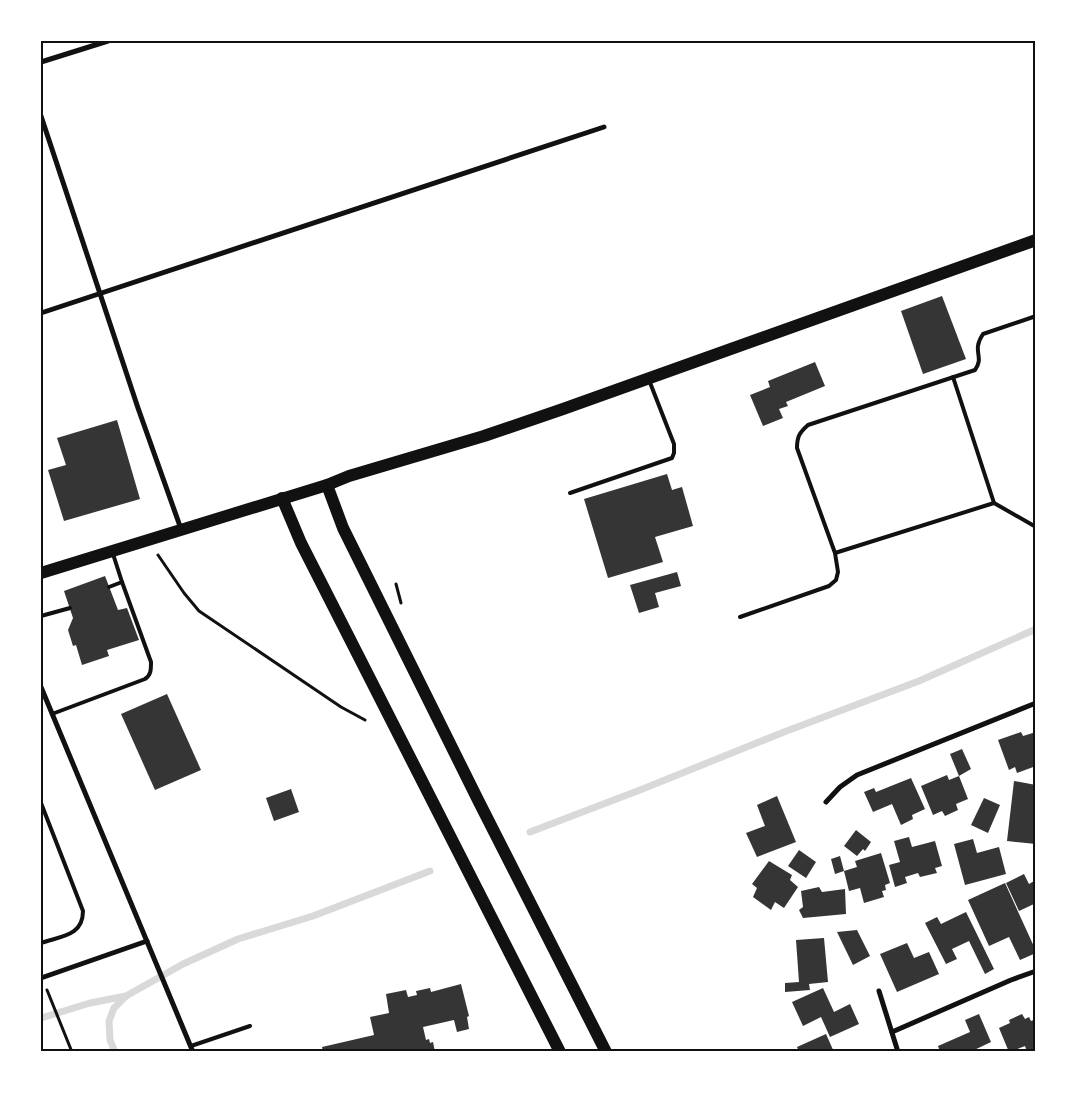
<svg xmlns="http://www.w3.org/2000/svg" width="1077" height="1093" font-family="'Nunito Sans',sans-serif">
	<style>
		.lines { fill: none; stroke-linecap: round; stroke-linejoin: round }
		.stream { stroke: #d9d9d9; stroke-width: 7 }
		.building { fill: #353535 }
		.path { stroke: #111; stroke-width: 3 }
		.service { stroke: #111; stroke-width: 4 }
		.minor { stroke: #111; stroke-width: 5 }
		.primary { stroke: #111; stroke-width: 12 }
		.neatline { fill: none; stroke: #111; stroke-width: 2 }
	</style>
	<rect width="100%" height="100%" fill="#fff"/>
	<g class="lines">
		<!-- stream -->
		<g class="stream">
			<polyline points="530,832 640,790 784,732 919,681 1036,629"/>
			<polyline points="41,1018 90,1003 126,996"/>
			<polyline points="115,1052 110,1040 109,1021 114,1008 126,996 183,964 238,939 313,916 430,871"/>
		</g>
	</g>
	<!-- building -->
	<g class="building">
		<polygon points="942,296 966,359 923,374 901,311"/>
		<polygon points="815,362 825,386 786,402 788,406 779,409 783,418 763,426 750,395 770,387 768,381"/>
		<polygon points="117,420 140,499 64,521 48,470 66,465 57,438"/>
		<polygon points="667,474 672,490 682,487 693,526 655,537 663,562 608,578 584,499"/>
		<polygon points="677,572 681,586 655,593 659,607 639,613 630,585"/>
		<polygon points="105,576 118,610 127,608 139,640 107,650 109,656 82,665 76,645 73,646 68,630 73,618 64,591"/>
		<polygon points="167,694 201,770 155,790 121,714"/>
		<polygon points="1021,732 1023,736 1036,732 1036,766 1017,773 1015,767 1009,770 998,740"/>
		<polygon points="962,749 971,769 959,776 950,754"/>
		<polygon points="947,775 949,780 959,776 968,799 956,804 958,810 945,816 942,811 933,815 921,786"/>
		<polygon points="911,778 925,809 912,815 913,819 901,825 892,804 873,812 864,792 874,788 876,792"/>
		<polygon points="1014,781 1036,785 1036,844 1007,841"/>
		<polygon points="291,789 299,812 274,821 266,798"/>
		<polygon points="777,796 796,842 757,857 746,833 765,826 757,805"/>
		<polygon points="984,798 1000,805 988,833 971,825"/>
		<polygon points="856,830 871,842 865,851 863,849 857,856 844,846"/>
		<polygon points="909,837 912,847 935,841 942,866 935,868 937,873 920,877 918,873 905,877 907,883 895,887 889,865 900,862 894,841"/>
		<polygon points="973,839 977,853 999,847 1006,874 965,885 954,844"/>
		<polygon points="799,850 816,862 806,878 788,866"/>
		<polygon points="881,853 890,883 885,885 886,890 882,891 884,897 864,903 860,888 849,891 844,871 835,874 831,859 840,856 844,871 857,867 855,861"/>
		<polygon points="769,861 792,875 790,880 798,887 784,908 775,902 771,910 753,897 757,888 752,884"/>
		<polygon points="1024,874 1029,884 1036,880 1036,907 1034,904 1019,911 1006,883"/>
		<polygon points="1005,883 1036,951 1036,953 1020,960 1009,937 989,946 968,900"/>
		<polygon points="819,887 822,892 845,889 846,914 803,918 799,910 803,907 801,891"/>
		<polygon points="966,912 994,969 985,974 969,941 952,949 957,959 946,964 925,923 937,917 941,924"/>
		<polygon points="857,930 870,956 853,965 837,932"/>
		<polygon points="824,938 828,982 809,984 810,990 785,992 785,983 799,982 796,940"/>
		<polygon points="907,943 914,958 929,952 939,974 897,992 880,954"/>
		<polygon points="461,984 469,1016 467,1017 469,1029 457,1032 454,1020 423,1027 426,1040 429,1039 430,1043 433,1042 435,1052 323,1052 322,1047 374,1035 370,1017 389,1013 386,994 406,990 408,997 417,995 416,991 430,988 431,992"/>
		<polygon points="823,988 834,1012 850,1004 859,1024 830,1037 821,1017 803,1026 792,1002"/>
		<polygon points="979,1014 991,1042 970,1052 940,1052 938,1046 970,1032 965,1020"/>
		<polygon points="1022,1014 1025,1019 1029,1017 1031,1021 1036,1019 1036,1052 1027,1052 1025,1046 1009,1052 999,1028 1010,1023 1009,1020"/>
		<polygon points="826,1034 834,1052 799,1052 797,1047"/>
	</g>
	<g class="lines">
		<!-- path -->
		<g class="path">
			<polyline points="158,555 184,593 199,611 341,707 365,720"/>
			<polyline points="396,584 401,603"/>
			<polyline points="47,990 72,1052"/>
		</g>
		<!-- service -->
		<g class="service">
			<polyline points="953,377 994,503"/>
			<polyline points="570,493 672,458 674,453 674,444 649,380"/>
			<polyline points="835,553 994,503 1036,527"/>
			<polyline points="109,587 122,582 113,554"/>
			<polyline points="41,616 70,608"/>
			<path d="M740,617L829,586L836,580L838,572L835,553L797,448C797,437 799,433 808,425L975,370C985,356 971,352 983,334L1036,316"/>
			<path d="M52,714L145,679C151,675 151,670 151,662L122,582"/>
			<path d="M41,803L83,911C83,936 61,936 41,943"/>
			<polyline points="191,1046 250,1026"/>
		</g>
		<!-- minor -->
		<g class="minor">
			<polyline points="41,62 108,41"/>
			<polyline points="41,116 138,408 181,529"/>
			<polyline points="41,313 604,127"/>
			<polyline points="41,687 193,1052"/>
			<polyline points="826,802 840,787 857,775 1036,703"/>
			<polyline points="41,978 147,941"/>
			<polyline points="879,991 898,1052"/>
			<polyline points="892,1032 1011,980 1036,971"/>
		</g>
		<!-- primary -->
		<g class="primary">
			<polyline points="327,485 343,528 478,800 606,1052"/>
			<polyline points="282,498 301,543 560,1052"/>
			<polyline points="41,573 327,485 349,476 484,436 563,409 1036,240"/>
		</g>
	</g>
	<!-- border -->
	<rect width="1077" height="1093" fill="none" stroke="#ffffff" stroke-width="85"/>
	<rect x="42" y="42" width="992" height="1008" class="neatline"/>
</svg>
